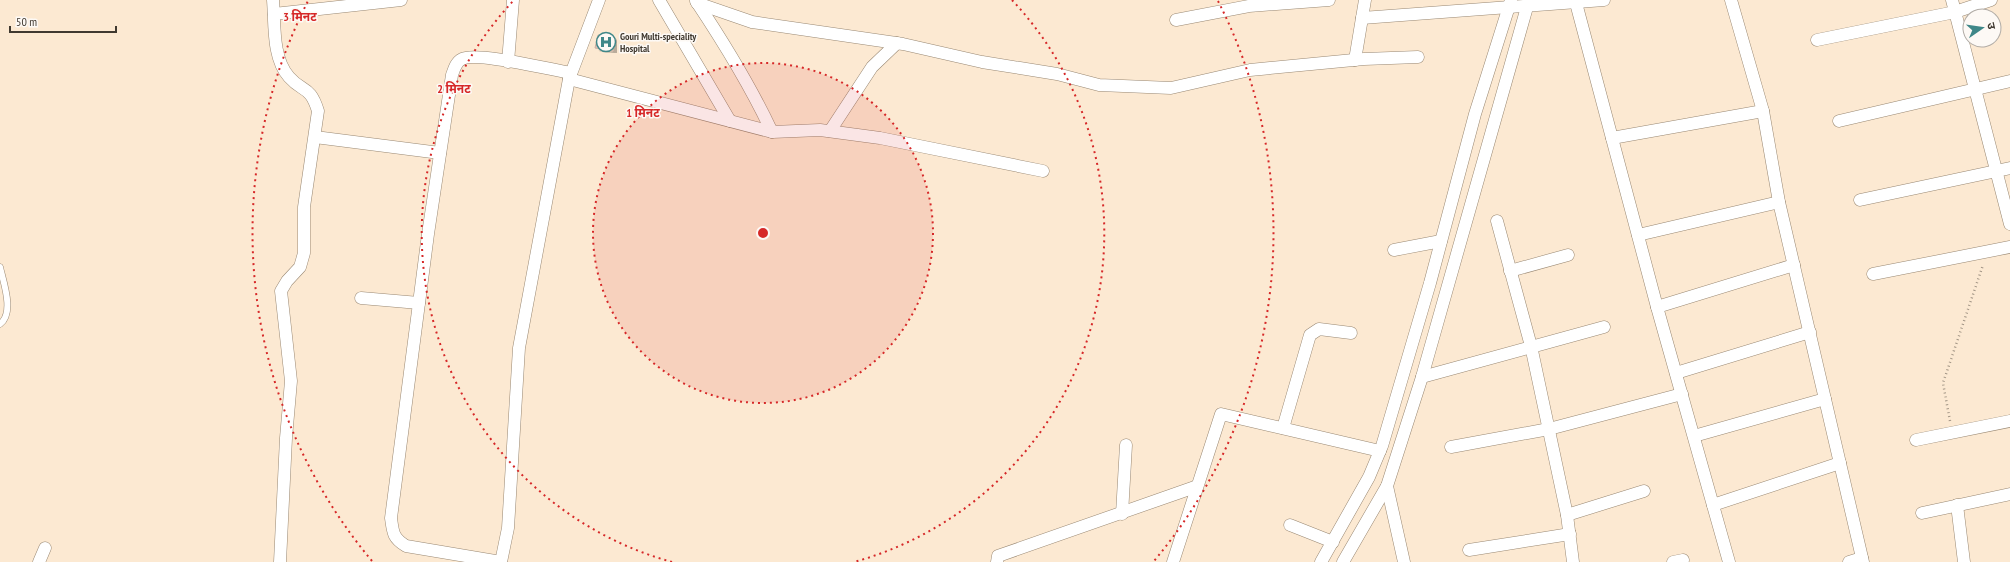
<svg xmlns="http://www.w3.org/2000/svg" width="2010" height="562" font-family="'PT Sans Narrow','Noto Sans Devanagari',sans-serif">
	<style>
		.building { fill: url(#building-back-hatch); stroke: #c9ada1; filter: url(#shadow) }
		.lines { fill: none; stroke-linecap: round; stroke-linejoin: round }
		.lane-casing { stroke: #998873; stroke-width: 7 }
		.street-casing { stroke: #998873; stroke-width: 13 }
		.path { stroke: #a39686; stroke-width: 2.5; stroke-dasharray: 1 3; stroke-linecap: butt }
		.lane { stroke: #fff; stroke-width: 6 }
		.street { stroke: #fff; stroke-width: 12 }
		.ring { fill: none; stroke: #d62828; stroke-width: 2; stroke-dasharray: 2 4 }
		.labels { text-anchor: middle; stroke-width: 3; stroke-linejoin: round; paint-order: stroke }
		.poi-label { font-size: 10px; font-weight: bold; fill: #403930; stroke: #fdf9f5; text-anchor: start }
		.centre { fill: #d62828; stroke: #fdf9f5; stroke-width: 2 }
		.ring-label { font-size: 12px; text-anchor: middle; font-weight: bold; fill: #d62828; stroke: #fdf9f5; stroke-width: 3; stroke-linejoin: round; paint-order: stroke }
	</style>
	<defs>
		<pattern id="building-back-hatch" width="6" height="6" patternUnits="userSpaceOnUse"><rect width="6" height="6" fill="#e2c6b9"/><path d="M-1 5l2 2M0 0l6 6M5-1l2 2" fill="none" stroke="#b9a297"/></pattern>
		<filter id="shadow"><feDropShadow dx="4.5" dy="2.5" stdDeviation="0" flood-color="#0004"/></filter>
	</defs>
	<rect width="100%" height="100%" fill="#fce9d2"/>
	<!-- building -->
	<polygon class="building" points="598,35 615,38 613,51 595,48"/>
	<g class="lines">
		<!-- lane casing -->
		<g class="lane-casing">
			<path id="lane" d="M0,267C3,281 15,313 0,324"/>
		</g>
		<!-- street casing -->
		<g class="street-casing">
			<g id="street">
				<path d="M273,0C275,24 272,58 289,77C303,93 310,85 318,111L304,207V253L300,267L287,281L281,291L291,381L286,438L280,562"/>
				<polyline points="659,0 730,121"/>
				<polyline points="1731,0 1763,111 1779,202 1863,562"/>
				<polyline points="1952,0 2010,224"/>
				<path d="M696,1C724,43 750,85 772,132L820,130L880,138L1043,171"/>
				<polyline points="697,3 752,22 903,44 982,62 1057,74 1099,85 1171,88 1250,70 1364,59 1418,57"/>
				<polyline points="1576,3 1657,307 1729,562"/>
				<polyline points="274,14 401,0"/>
				<polyline points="1362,18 1604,0"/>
				<polyline points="1176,20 1249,6 1329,0"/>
				<polyline points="1817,40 1955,12 1991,0"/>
				<polyline points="1355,60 1365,0"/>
				<polyline points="508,62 513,0"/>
				<polyline points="569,79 772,132"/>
				<polyline points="1839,121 2010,81"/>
				<polyline points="830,131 872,67 897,43"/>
				<polyline points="315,137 440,153"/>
				<polyline points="1612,138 1763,111"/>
				<polyline points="1860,200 2010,168"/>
				<polyline points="1497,221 1531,346 1567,515 1573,562"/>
				<polyline points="1638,235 1779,202"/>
				<polyline points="1394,250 1441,241"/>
				<polyline points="1510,271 1568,255"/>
				<polyline points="1873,274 2010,247"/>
				<polyline points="361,298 419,303"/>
				<polyline points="1657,307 1794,265"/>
				<polyline points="1676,373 1810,332"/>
				<polyline points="1422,377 1604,327"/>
				<polyline points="1283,428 1310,335 1319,329 1351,333"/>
				<polyline points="1694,436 1825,399"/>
				<polyline points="1916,440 2010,421"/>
				<polyline points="1451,447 1549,429 1682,394"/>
				<polyline points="1387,486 1404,562"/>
				<polyline points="1713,505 1840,463"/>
				<polyline points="1957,505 1964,562"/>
				<polyline points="1922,513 2010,494"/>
				<polyline points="1122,514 1126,445"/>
				<polyline points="1567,515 1644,491"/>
				<polyline points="1290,525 1333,542"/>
				<polyline points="1469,550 1570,534"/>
				<polyline points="39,562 45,548"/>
				<path d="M501,562L406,546C393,538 393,533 391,518L428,234L452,75C454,69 456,62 462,59C476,51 552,70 571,73"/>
				<polyline points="501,562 508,528 519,348 569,79 599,0"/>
				<polyline points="997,562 998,556 1195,487"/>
				<polyline points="1173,562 1221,414 1380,451"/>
				<polyline points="1321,562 1369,477 1382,446 1430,283 1475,114 1511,0"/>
				<polyline points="1343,562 1387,486 1422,377 1529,0"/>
				<polyline points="1673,562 1683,560"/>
				<polyline points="1849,562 1862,558"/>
			</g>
		</g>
		<!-- path -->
		<polyline class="path" points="1950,421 1943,383 1983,265"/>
		<!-- lane -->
		<use href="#lane" class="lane"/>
		<!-- street -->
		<use href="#street" class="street"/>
	</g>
	<!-- distance rings -->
	<circle cx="763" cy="233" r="170" fill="#d62828" fill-opacity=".12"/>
	<g class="ring">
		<circle cx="763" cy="233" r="170"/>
		<path d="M672 562A341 341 0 0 1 514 0M1012 0A341 341 0 0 1 854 562"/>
		<path d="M372 561A511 511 0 0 1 308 1M1218 1A511 511 0 0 1 1154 561"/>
	</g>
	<!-- icons -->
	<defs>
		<g id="hospital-ring" transform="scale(1)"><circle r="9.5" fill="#fdf9f5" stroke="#3f8788" stroke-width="1.5"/><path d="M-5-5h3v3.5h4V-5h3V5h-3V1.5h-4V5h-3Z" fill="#3f8788"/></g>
	</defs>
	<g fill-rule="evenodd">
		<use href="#hospital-ring" x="606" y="42"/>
	</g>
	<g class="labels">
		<!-- poi labels -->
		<g class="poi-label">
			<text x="620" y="40">Gouri Multi-speciality<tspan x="620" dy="12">Hospital</tspan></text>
		</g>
	</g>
	<circle cx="763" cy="233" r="6" class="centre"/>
	<g class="ring-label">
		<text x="300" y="21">3 मिनट</text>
		<text x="454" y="93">2 मिनट</text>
		<text x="643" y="117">1 मिनट</text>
	</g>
	<!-- north arrow -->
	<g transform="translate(1982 28) rotate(77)"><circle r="19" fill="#fdf9f5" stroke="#b1aca6"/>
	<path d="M0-3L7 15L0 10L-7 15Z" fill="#3f8788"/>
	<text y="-6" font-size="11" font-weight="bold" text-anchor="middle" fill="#403930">उ</text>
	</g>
	<!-- scale -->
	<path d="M10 26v6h106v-6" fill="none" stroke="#403930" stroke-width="2"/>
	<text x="16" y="26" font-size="12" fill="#403930" stroke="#fdf9f5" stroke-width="3" paint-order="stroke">50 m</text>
</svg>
